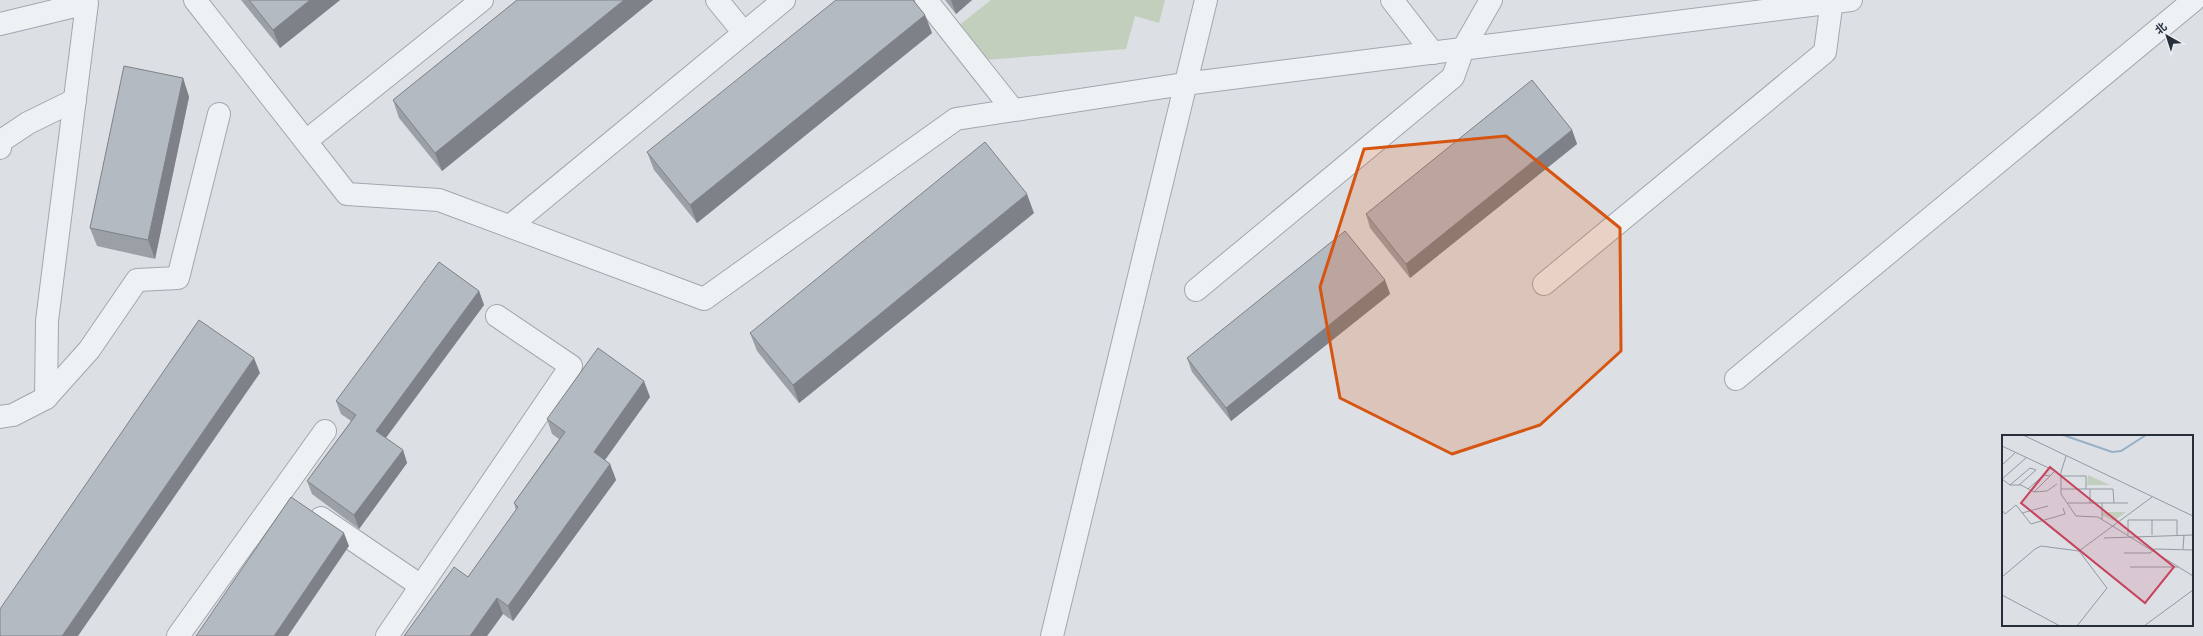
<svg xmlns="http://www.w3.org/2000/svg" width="2203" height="636" font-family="Ubuntu,'Noto Sans SC',sans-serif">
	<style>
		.green { fill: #c3cfbd }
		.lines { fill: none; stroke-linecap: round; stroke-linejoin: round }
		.street-casing { stroke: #a2a7af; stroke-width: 24 }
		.street { stroke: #eef1f4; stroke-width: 22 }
		.wall { fill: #9ba0a7 }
		.shaded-wall { fill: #7e8288 }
		.building { fill: #b4bac2; stroke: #7e8288 }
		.marked { fill: #d55511; fill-opacity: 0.2; stroke: #d55511; stroke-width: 3; stroke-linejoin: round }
		.inset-river { fill: none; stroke: #98b0c5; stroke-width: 2 }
		.inset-road { fill: none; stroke: #9499a1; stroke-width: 1 }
		.view { fill: #c7445f; fill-opacity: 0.15; stroke: #c7445f; stroke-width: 2 }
		.inset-edge { fill: none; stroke: #272f3b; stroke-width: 2 }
	</style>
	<rect width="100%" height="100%" fill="#dce0e5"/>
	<!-- green -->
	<polygon class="green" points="991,0 1165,0 1159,23 1135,16 1126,49 985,60 958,26"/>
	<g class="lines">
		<!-- street casing -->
		<g class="street-casing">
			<g id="street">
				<polyline points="195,0 347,194 439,200 704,299 956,119 1184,84 1851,0"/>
				<polyline points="717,0 744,33"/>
				<polyline points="926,0 1013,110"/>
				<polyline points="1392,0 1433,53"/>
				<polyline points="0,24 87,3 47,321 46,398"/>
				<polyline points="306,141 482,0"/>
				<polyline points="0,148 1,141 28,123 75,100"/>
				<polyline points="510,226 784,0"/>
				<polyline points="1544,284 1825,52 1832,0"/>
				<polyline points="1196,290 1453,77 1463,49 1491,0"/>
				<polyline points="1736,379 2194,0"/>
				<polyline points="0,417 13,415 46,398 89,350 137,280 178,278 219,114"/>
				<polyline points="321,518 421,586"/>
				<polyline points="178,636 325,431"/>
				<polyline points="387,636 571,366 497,316"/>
				<polyline points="1052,636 1206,0"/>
			</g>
		</g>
		<!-- street -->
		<use href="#street" class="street"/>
	</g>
	<!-- wall -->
	<g class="wall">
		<polygon points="241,0 340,0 280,48"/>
		<polygon points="517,0 653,0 442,171 399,118 393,100"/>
		<polygon points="945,0 972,0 956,14"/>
		<polygon points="925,15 932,33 697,223 654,170 647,152"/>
		<polygon points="183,78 189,97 155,259 97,246 90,228"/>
		<polygon points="1572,130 1577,144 1410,278 1370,228 1366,214"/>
		<polygon points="1034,213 799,403 757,351 750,333"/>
		<polygon points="1385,280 1390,294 1231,421 1192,372 1187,358"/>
		<polygon points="479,291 484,305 386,438 403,450 407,463 359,529 312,494 307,481 351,421 341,414 336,401"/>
		<polygon points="650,397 605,460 610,464 616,480 513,621 503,614 487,636 404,636 468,577 516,510 514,503 559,439 552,434 547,419"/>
	</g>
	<!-- shaded-wall -->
	<g class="shaded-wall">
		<polygon points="310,0 340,0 280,48 273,30"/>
		<polygon points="624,0 653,0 442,171 435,153"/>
		<polygon points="951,0 972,0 956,14"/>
		<polygon points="925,15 932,33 697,223 690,205"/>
		<polygon points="183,78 189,97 155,259 148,240"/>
		<polygon points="1572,130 1577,144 1410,278 1406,264"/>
		<polygon points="1027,194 1034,213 799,403 793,385"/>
		<polygon points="1385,280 1390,294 1231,421 1226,408"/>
		<polygon points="479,291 484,305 381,444 376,431"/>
		<polygon points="254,358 260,373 78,636 62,636"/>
		<polygon points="644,381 650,397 599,468 594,452"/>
		<polygon points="403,450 407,463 359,529 354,515"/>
		<polygon points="610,464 616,480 513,621 508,606"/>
		<polygon points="344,533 349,546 288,636 274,636"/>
		<polygon points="497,598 503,614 487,636 470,636"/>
	</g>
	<!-- building -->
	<g class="building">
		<polygon points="249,0 310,0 273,30"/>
		<polygon points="517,0 624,0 435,153 393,100"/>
		<polygon points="836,0 913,0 925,15 690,205 647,152"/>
		<polygon points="124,66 183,78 148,240 90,228"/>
		<polygon points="1532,80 1572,130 1406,264 1366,214"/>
		<polygon points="985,142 1027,194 793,385 750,333"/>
		<polygon points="1345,231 1385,280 1226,408 1187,358"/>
		<polygon points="439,262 479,291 376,431 403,450 354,515 307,481 356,415 336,401"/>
		<polygon points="199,320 254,358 62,636 0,636 0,609"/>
		<polygon points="598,348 644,381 594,452 610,464 508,606 497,598 470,636 404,636 454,567 468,577 518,507 514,503 565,432 547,419"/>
		<polygon points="291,497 344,533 274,636 196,636"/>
	</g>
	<!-- marked area -->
	<path class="marked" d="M1506,136L1620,228L1621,351L1540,425L1452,454L1340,398L1320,287L1364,149Z"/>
	<!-- overview -->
	<g transform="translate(2002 435)">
		<rect width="191" height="191" fill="#dce0e5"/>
		<path d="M86,40L108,50H85ZM101,77H124L112,86L100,80Z" fill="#c3cfbd"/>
		<path class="inset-river" d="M61,0L110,17L119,16L144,0"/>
		<path class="inset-road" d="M21,0L191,81M0,11L53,36L32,57M64,21L59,37V59L74,81L96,82L191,141M0,30L13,18M59,41H84V54M0,44L8,50H19L32,57L45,56L55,49M0,44L24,23M8,50L28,33L34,35L17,50M26,54L42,40L48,41M59,54H111L112,68M88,54V68M66,68H126M0,75L3,79L14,70L29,89L63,79L61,73M20,78L46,71M100,84V68M126,100V85H175V100M150,100V85M102,103L191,100M181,114L182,100M122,118H148L153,114L191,115M128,132H176M0,142L33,114L39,111L77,116L150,62M0,160L58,191M75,191L105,153L77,116M142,191L191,155"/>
		<path class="view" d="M48,32L172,132L143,168L19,68Z"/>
		<rect width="191" height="191" class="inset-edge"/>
	</g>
	<!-- north arrow -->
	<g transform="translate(2167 36) rotate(321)" stroke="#ebeff3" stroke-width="3" paint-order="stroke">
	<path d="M0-3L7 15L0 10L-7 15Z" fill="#272f3b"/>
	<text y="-6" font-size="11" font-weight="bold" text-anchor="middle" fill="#272f3b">北</text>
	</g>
</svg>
